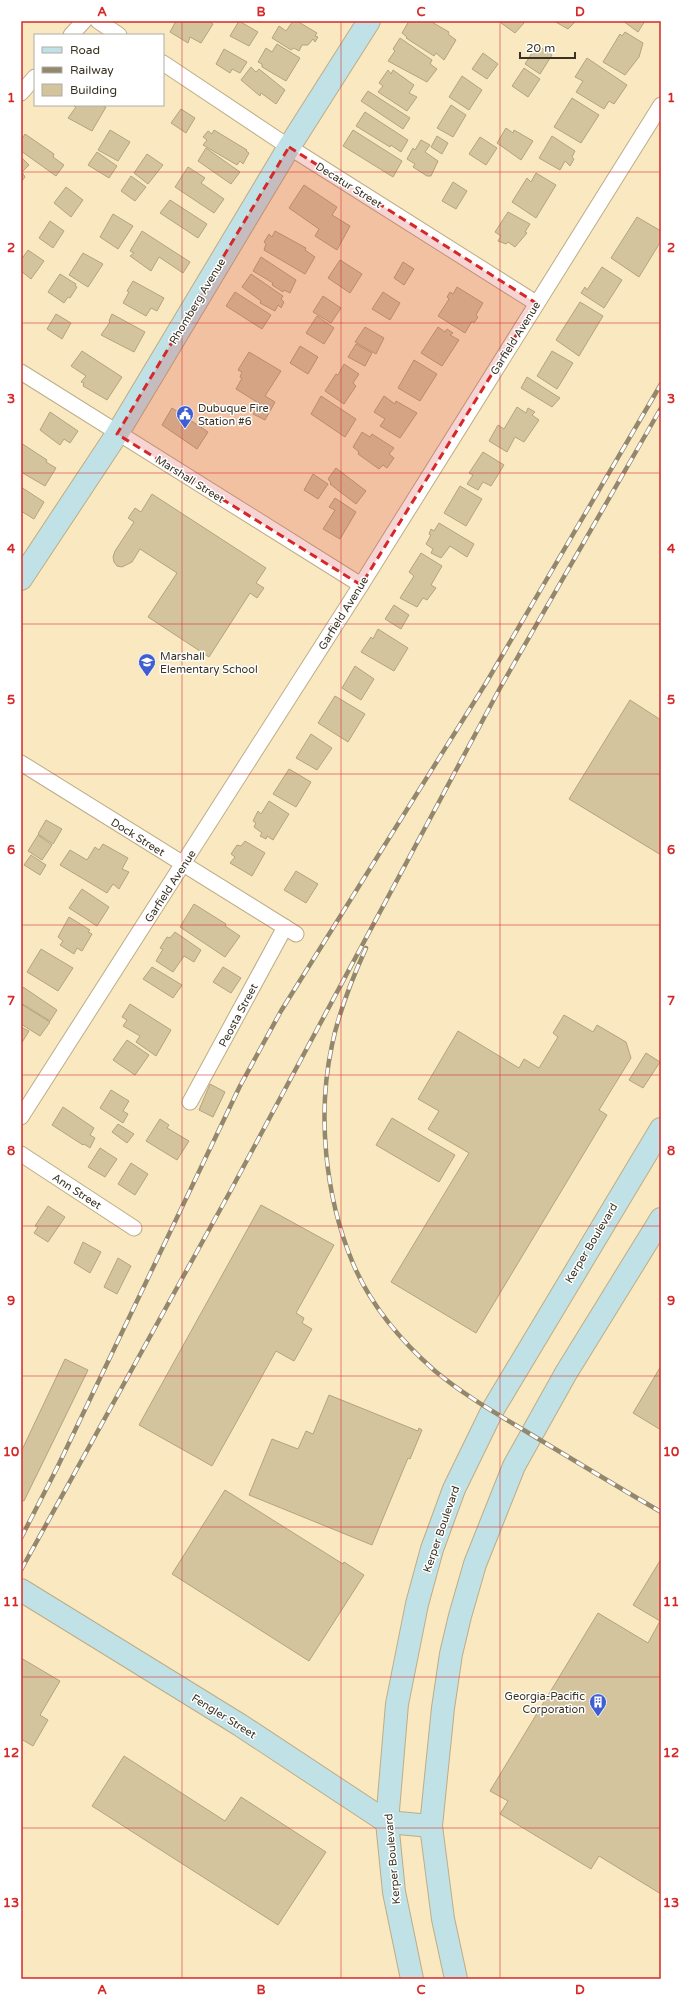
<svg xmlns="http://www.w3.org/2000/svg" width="682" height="2000" font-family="'Varela Round',sans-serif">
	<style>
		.building { fill: #d4c49d; stroke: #b4a47e }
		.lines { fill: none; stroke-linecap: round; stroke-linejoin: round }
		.street-casing { stroke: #bdad87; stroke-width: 17 }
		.secondary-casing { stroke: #bdad87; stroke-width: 24 }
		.street { stroke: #fff; stroke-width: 15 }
		.secondary { stroke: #c0e1e5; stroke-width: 22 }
		.rail-casing { stroke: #93876c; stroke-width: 4.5 }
		.rail { stroke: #fff; stroke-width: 3; stroke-dasharray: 9; stroke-linecap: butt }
		.marked { fill: #d62828; fill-opacity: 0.2; stroke: #d62828; stroke-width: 3; stroke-dasharray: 8 5; stroke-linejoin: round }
		.grid { fill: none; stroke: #d62828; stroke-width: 1; stroke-opacity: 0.55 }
		.labels { text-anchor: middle; stroke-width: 3; stroke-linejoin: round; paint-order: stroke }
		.street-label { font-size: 11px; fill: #3a3324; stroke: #fff }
		.poi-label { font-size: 11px; fill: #3a3324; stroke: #fff; text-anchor: start }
		.neatline { fill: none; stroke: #d62828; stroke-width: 1.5 }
		.grid-label { font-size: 13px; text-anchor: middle; font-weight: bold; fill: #d62828 }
	</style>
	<rect width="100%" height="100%" fill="#f9e8c0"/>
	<!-- building -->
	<g class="building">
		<polygon points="176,21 209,21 213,24 201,43 190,37 188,43 170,32"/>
		<polygon points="239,21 258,32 249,46 230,36"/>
		<polygon points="293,21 297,21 317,33 315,36 318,37 315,42 313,39 308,45 302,45 299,51 294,48 291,50 272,38 279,26 286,31"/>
		<polygon points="409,21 430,21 449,32 448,34 456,40 444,60 436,53 434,56 406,38 407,37 402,33"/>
		<polygon points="502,21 522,21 524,23 515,33 501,23"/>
		<polygon points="554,21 576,21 568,29"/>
		<polygon points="623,21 645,21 638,32"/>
		<polygon points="625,32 643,43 639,57 625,75 603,62 620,34 622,36"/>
		<polygon points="400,38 432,60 430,64 437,69 427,82 388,61 395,51 393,49"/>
		<polygon points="277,44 300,58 286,81 262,67 262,64 258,62 266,48 272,52"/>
		<polygon points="537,45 552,55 540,74 525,64"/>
		<polygon points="224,49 247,62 240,73 232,69 230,73 216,64"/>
		<polygon points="483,53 498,64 487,79 472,69"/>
		<polygon points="587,58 627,85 614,104 609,101 604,109 576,92 583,81 575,77"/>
		<polygon points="251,67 256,72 259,69 285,90 276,104 261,93 260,96 241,80"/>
		<polygon points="524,68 540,79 528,97 512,86"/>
		<polygon points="388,70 391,74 393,70 414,85 409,93 417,97 407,111 378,92 383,86 379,83"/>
		<polygon points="462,76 482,90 469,110 449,97"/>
		<polygon points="368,91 410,118 403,129 361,101"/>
		<polygon points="572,98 599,115 581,143 554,127"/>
		<polygon points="72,105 102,105 106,107 92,131 68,118 76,107"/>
		<polygon points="451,105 466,115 453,137 437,128"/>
		<polygon points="181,109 195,118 186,133 171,123"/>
		<polygon points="365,112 408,140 401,152 391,145 390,147 356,126"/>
		<polygon points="506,128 513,133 514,130 533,141 521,160 497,143"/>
		<polygon points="110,130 130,142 118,161 98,150"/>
		<polygon points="214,130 247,150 246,151 249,153 243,164 240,161 237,165 203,145 207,140 203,137 208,131 212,134"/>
		<polygon points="353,130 402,161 393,177 343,146"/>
		<polygon points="25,134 54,154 53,157 64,165 56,176 21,151 21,140"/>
		<polygon points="437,136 448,143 442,154 431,147"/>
		<polygon points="552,136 575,151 572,157 574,159 570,166 565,161 560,170 539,158"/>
		<polygon points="480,137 497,148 486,165 469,154"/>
		<polygon points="421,140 430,145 425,152 438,161 431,176 427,176 413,167 415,164 407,159 413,148 415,150"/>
		<polygon points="206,148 240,172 231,184 198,161"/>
		<polygon points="97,152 117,166 109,178 88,165"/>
		<polygon points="147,154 163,165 148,184 134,173"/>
		<polygon points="21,157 29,165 22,172 25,177 21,182"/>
		<polygon points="188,167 205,178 201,183 224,199 214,213 175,187"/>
		<polygon points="536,173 556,185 536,218 512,202 527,178 531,182"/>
		<polygon points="131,176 146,187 135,201 121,191"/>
		<polygon points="453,182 467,191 456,209 442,201"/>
		<polygon points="304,185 337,207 332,215 350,226 337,250 315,236 319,229 289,208"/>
		<polygon points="66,187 83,200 71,217 54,203"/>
		<polygon points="170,200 207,224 198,238 160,213"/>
		<polygon points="508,212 530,224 525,232 527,233 515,247 508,242 506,244 498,241 501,236 495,232"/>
		<polygon points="113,214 133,226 118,249 100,237"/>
		<polygon points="637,217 661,231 661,241 639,277 611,258"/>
		<polygon points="50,221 64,231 53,248 39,238"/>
		<polygon points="142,231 190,262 183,273 159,257 151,271 130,256 134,253 130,251"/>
		<polygon points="275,231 306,248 305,250 315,257 305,274 264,250 266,244 264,242 269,234 272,237"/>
		<polygon points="28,250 44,261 31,279 21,271 21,260"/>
		<polygon points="83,253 103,264 88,287 69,275"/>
		<polygon points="261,257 296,280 290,293 284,290 283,292 272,285 273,283 253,271"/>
		<polygon points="340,260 362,274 350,293 328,278"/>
		<polygon points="403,262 414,269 404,285 394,278"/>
		<polygon points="602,267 622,280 604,308 581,293 585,287 587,290"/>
		<polygon points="60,274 76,284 75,286 77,287 70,298 68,297 64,303 48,292"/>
		<polygon points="251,274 283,296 281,299 284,302 281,308 278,305 275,311 260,303 261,301 242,287"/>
		<polygon points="133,281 164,298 157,311 151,308 146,316 123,303 129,292 127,291"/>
		<polygon points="457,287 483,303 476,315 478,317 474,323 472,321 465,333 438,316 449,299 447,297 450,292 453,294"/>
		<polygon points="235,292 271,315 262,329 226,306"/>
		<polygon points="383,292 400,303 390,320 372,309"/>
		<polygon points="323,296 341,308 331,323 313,312"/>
		<polygon points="580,302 603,316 579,356 556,340"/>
		<polygon points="56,314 71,323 62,339 47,329"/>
		<polygon points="112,314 145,332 134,352 101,335 110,322 109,321"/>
		<polygon points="317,316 334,328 324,344 306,333"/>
		<polygon points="365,327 384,338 376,354 355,342"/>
		<polygon points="438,327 445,332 447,329 453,333 450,335 459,340 442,366 421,353"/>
		<polygon points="356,344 372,353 365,366 348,357"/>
		<polygon points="300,346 318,357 308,374 290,363"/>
		<polygon points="82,351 122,377 107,400 83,386 84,383 81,382 86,376 71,366"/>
		<polygon points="552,351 573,363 557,389 537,376"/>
		<polygon points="249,352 281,371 265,396 275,402 265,420 253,414 260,404 236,389 242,378 240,377 242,372 238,370"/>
		<polygon points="414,360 437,374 420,401 398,388"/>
		<polygon points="344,364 359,374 353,383 356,386 344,404 325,391 336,374 338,375"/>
		<polygon points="527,377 560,398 552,407 521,388"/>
		<polygon points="321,396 356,419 345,437 311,414"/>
		<polygon points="384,396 395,404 396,401 417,413 400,438 380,426 385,419 374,412"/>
		<polygon points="517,407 526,413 528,408 535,412 532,415 539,420 524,442 515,437 507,452 489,441 498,425 504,429"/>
		<polygon points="172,408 208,432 197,449 162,425"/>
		<polygon points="50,412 78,431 70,443 64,439 60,445 40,430"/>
		<polygon points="362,432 370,437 372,434 394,448 389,454 394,458 387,468 383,465 379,469 358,454 359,452 353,447"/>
		<polygon points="21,443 47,460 46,462 56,468 45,486 21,472"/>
		<polygon points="483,452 504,465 491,486 483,482 478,490 467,484 473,475 469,473"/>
		<polygon points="336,468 366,491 356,504 330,484 331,483 328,479"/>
		<polygon points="313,474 328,484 318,499 304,490"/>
		<polygon points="460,486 482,499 466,526 444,513"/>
		<polygon points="21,487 44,502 34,519 21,511"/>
		<polygon points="152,494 266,568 256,583 264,588 257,598 250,593 209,657 148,617 177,573 140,549 132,562 122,567 117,566 114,562 113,557 115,551 134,522 128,518 135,508 141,512"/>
		<polygon points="335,498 356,512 340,539 323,529 335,510 329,507"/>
		<polygon points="439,523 474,544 467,557 450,546 441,558 431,553 433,549 426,544 431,535 429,534 431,529 434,531"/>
		<polygon points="421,553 442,566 431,585 436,588 427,600 423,598 417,607 400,598 414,576 409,572"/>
		<polygon points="394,605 409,615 401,629 385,619"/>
		<polygon points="378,629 408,648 394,671 361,652 371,637 373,639"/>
		<polygon points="355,666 374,679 361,700 342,688"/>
		<polygon points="335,696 365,714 348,742 318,723"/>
		<polygon points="630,700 661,720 661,855 569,799"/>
		<polygon points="311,734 332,748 317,770 296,758"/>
		<polygon points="289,769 311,782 296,807 273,794"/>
		<polygon points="269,801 289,814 273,840 267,836 266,839 260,836 262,833 254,827 256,823 253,821 258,811 261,814"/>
		<polygon points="46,820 62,829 53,844 38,834"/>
		<polygon points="38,835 52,845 42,860 28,851"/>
		<polygon points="245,841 265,853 252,876 230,863 235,857 231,854 237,845 241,846"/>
		<polygon points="103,844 128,858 122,869 129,872 119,889 113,884 107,893 60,865 70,850 87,860 95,847 99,850"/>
		<polygon points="31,855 46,865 40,875 24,865"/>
		<polygon points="296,871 318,884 306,903 284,890"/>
		<polygon points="82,889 109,907 97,926 69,908"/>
		<polygon points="194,904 226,924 225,926 240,936 225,957 180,927"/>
		<polygon points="69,917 90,930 88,932 92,934 82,951 77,948 74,954 60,945 63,941 58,937"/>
		<polygon points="175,932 201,950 194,962 184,956 173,972 156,961 163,949 160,948 167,937 170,938"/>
		<polygon points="41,949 73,968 58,991 27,972"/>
		<polygon points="152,967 182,985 173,998 143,979"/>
		<polygon points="223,967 241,978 231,993 213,982"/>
		<polygon points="23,987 57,1010 50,1021 21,1003 21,991"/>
		<polygon points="21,1004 50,1022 40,1036 21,1024"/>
		<polygon points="130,1004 171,1030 156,1056 136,1042 140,1036 123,1026 127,1020 122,1017"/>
		<polygon points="564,1015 593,1032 597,1025 626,1042 631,1058 599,1110 607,1115 476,1333 391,1282 469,1153 428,1129 439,1111 418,1099 458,1031 519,1068 524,1059 539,1068 558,1037 553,1033"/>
		<polygon points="21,1027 29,1031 21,1044"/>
		<polygon points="127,1040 149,1055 135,1075 113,1060"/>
		<polygon points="646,1053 660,1062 643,1088 629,1080"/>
		<polygon points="210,1084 225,1092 213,1117 199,1110"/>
		<polygon points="111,1090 129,1101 123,1111 128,1114 123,1123 100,1108"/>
		<polygon points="63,1107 94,1128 90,1135 95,1138 90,1148 84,1144 83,1145 52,1125"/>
		<polygon points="392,1118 455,1155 439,1182 376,1145"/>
		<polygon points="160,1119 169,1125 167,1128 189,1141 177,1160 146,1141"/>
		<polygon points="118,1124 134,1134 127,1143 112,1132"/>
		<polygon points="100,1148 117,1159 105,1177 88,1167"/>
		<polygon points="131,1163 148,1174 135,1195 118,1184"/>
		<polygon points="261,1205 334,1245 296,1313 304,1318 302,1323 312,1329 294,1361 276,1351 212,1466 139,1425"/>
		<polygon points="48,1206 65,1217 48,1242 34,1233 38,1227 35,1226"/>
		<polygon points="83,1242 101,1252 90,1273 74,1263"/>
		<polygon points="118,1258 131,1266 117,1294 104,1287"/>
		<polygon points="65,1359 88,1370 24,1501 21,1500 21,1452"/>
		<polygon points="661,1366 661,1430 633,1413"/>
		<polygon points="329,1395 418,1431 419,1428 422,1430 410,1459 408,1458 372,1545 249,1495 272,1439 298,1449 306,1431 313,1434"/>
		<polygon points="225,1490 343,1564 344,1562 364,1575 309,1661 172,1574"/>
		<polygon points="661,1559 661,1894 599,1856 591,1869 500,1814 508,1801 490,1791 598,1613 648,1643 660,1621 633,1605"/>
		<polygon points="21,1658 60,1681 40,1715 48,1720 33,1746 21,1739"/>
		<polygon points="124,1756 225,1821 241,1797 326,1852 278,1925 92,1806"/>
	</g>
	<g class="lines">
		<!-- street casing -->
		<g class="street-casing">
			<g id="street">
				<polyline points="98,21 119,35"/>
				<polyline points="71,35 84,21"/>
				<polyline points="163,63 289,147 536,303"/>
				<polyline points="21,93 35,77"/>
				<polyline points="21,372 361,585"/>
				<polyline points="21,763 296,934"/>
				<polyline points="190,1102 285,927"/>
				<polyline points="21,1117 361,585 661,105"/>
				<polyline points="21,1154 134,1228"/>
			</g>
		</g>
		<!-- secondary casing -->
		<g class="secondary-casing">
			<g id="secondary">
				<polyline points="21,579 117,434 289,147 369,21"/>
				<polyline points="21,1590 240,1725 387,1822 431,1826"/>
				<polyline points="412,1979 394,1892 387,1822 397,1704 417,1604 432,1549 454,1489 492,1411 661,1129"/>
				<polyline points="456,1979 443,1919 431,1826 443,1708 451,1654 460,1616 475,1564 514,1466 566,1373 661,1219"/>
			</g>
		</g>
		<!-- street -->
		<use href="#street" class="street"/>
		<!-- secondary -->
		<use href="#secondary" class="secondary"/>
		<!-- rail casing -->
		<g class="rail-casing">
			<g id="rail">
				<path d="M366,948C352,979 339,1011 332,1045C317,1114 325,1195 352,1261C369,1303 401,1341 435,1371C465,1396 499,1415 532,1435C575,1461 618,1487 661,1512"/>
				<polyline points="21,1538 57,1468 240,1086 281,1011 486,683 661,384"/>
				<polyline points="21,1570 231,1190 500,688 661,408"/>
			</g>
		</g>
		<!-- rail -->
		<use href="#rail" class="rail"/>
	</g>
	<!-- marked area -->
	<path class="marked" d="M289,147L536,303L361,585L117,434Z"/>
	<!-- grid -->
	<path class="grid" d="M182,21V1979M341,21V1979M500,21V1979M21,172H661M21,323H661M21,473H661M21,624H661M21,774H661M21,925H661M21,1075H661M21,1226H661M21,1376H661M21,1527H661M21,1677H661M21,1828H661"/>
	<!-- icons -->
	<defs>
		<g id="civic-pin" transform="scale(0.9)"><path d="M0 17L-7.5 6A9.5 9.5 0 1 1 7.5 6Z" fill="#3e5ed1" stroke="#fff"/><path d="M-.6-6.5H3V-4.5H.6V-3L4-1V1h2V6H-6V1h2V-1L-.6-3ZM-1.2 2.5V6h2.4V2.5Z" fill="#fff"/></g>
		<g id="school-pin" transform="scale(0.9)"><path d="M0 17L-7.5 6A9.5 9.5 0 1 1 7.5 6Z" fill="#3e5ed1" stroke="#fff"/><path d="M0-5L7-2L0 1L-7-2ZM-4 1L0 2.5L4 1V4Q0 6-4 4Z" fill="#fff"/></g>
		<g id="building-pin" transform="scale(0.9)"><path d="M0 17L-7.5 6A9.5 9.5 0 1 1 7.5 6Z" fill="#3e5ed1" stroke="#fff"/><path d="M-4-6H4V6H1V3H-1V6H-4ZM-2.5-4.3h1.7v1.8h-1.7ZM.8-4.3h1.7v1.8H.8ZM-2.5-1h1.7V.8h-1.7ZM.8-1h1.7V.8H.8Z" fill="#fff"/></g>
	</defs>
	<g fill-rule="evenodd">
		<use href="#civic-pin" x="185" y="414"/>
		<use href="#school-pin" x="147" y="662"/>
		<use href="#building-pin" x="598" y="1702"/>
	</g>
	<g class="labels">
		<!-- street labels -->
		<g class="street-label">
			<text transform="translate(349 185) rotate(32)" y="4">Decatur Street</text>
			<text transform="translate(197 301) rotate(-59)" y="4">Rhomberg Avenue</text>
			<text transform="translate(515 338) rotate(-58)" y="4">Garfield Avenue</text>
			<text transform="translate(190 479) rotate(32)" y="4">Marshall Street</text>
			<text transform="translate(343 613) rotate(-58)" y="4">Garfield Avenue</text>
			<text transform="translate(138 837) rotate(32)" y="4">Dock Street</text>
			<text transform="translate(170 886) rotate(-57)" y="4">Garfield Avenue</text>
			<text transform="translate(238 1015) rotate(-62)" y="4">Peosta Street</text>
			<text transform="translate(77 1191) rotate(33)" y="4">Ann Street</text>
			<text transform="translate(591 1243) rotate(-59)" y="4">Kerper Boulevard</text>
			<text transform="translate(441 1529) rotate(-71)" y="4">Kerper Boulevard</text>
			<text transform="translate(224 1716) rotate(32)" y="4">Fengler Street</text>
			<text transform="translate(392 1859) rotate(-95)" y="4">Kerper Boulevard</text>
		</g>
		<!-- poi labels -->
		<g class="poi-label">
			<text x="198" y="412">Dubuque Fire<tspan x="198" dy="13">Station #6</tspan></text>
			<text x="160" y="660">Marshall<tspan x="160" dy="13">Elementary School</tspan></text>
			<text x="585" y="1700" text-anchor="end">Georgia-Pacific<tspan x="585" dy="13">Corporation</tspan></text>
		</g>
	</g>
	<!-- border -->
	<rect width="682" height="2000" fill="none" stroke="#ffffff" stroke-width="44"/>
	<!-- legend -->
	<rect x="34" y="34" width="130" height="72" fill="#ffffff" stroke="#b0ada7"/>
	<rect x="42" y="47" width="20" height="6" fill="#c0e1e5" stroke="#b0ada7"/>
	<text x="70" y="54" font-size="12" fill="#3a3324">Road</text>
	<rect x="42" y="67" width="20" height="6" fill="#93876c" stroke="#b0ada7"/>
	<text x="70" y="74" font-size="12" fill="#3a3324">Railway</text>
	<rect x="42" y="84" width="20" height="12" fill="#d4c49d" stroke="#b0ada7"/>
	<text x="70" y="94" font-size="12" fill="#3a3324">Building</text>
	<!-- scale -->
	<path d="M520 52v6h55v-6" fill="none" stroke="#3a3324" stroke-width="2"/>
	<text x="526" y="52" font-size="12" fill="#3a3324" stroke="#ffffff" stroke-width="3" paint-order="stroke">20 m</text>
	<rect x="22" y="22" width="638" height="1956" class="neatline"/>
	<g class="grid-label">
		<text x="102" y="16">A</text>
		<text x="261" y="16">B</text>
		<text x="421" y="16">C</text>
		<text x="580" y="16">D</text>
		<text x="11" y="102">1</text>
		<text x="671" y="102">1</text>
		<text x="11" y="252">2</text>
		<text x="671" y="252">2</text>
		<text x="11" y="403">3</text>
		<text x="671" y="403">3</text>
		<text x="11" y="553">4</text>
		<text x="671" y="553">4</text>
		<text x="11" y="704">5</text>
		<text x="671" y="704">5</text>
		<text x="11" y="854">6</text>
		<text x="671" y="854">6</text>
		<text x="11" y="1005">7</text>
		<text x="671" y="1005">7</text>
		<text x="11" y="1155">8</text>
		<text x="671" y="1155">8</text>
		<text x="11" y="1305">9</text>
		<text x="671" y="1305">9</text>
		<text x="11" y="1456">10</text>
		<text x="671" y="1456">10</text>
		<text x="11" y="1606">11</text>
		<text x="671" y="1606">11</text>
		<text x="11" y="1757">12</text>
		<text x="671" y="1757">12</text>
		<text x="11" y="1907">13</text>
		<text x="671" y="1907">13</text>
		<text x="102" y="1994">A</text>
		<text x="261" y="1994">B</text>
		<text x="421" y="1994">C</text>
		<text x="580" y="1994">D</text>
	</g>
</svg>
